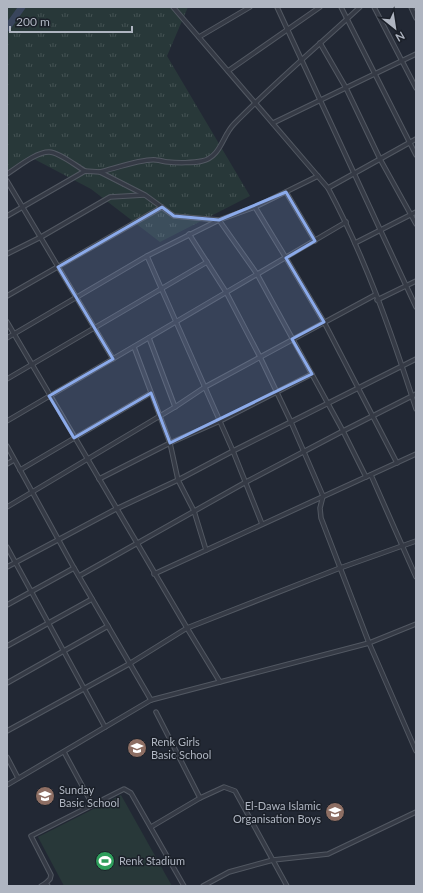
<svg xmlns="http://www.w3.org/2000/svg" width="423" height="893" font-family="Lato,sans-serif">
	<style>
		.grass { fill: url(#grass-tufts) }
		.pitch { fill: #283839 }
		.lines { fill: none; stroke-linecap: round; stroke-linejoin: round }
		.river { stroke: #39455c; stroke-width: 7 }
		.minor-casing { stroke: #525862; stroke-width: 5.5 }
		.minor { stroke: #353a45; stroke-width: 3.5 }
		.marked { fill: #8baaea; fill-opacity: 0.2; stroke: #8baaea; stroke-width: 3; stroke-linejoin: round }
		.labels { text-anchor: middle; stroke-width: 3; stroke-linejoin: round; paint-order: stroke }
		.poi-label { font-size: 11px; fill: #afb5c1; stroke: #1b2029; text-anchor: start }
	</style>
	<defs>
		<pattern id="grass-tufts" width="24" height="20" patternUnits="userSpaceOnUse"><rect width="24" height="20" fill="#283839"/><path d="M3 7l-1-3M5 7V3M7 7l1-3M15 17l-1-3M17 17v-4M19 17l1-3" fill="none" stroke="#455354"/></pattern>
	</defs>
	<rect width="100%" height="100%" fill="#222834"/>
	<!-- grass -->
	<polygon class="grass" points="7,7 188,7 167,56 250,196 160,242 91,189 34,159 7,174"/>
	<!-- pitch -->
	<polygon class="pitch" points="121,795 172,886 64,886 38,837"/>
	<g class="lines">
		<!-- river -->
		<polyline class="river" points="7,28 22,7"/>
		<!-- minor casing -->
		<g class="minor-casing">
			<g id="minor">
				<path d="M173,7L328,188C365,257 392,334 416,409"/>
				<polyline points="277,7 416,307"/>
				<polyline points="341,7 416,155"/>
				<polyline points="374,7 416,88"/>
				<polyline points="411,7 416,18"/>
				<polyline points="199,37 250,7"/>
				<polyline points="320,43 346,88 380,159 416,224"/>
				<polyline points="228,71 320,7"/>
				<polyline points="273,123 416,54"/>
				<path d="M100,172C113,169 144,158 156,160C160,160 164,162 168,162C177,163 194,163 202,161C221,157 222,136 234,124C274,83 318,46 360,7"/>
				<path d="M7,174C18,167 36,152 49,152C59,152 76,166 85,171"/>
				<polyline points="7,181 113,359"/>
				<polyline points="328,188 416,139"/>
				<polyline points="286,192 315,241"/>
				<polyline points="255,207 286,258 324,322 397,463"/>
				<polyline points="7,216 85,171 100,172 145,195 174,216 219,220 257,274 343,431 366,477"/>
				<polyline points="189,234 226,292 260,357 291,422 323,496 320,508 321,518 369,643 416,751"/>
				<polyline points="355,243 416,212"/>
				<polyline points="7,254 41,237 110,197 144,195"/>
				<polyline points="147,256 233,451 262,524"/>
				<polyline points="7,296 162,207"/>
				<polyline points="377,300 416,281"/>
				<polyline points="7,322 187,628 220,682"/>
				<polyline points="7,338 147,256 219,220 255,207 318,176"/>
				<polyline points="149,338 175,407"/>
				<polyline points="134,347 170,443 178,480 194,511 206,550"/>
				<polyline points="7,379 207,262"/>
				<polyline points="7,421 346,222"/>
				<polyline points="7,446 74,568 151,700"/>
				<polyline points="7,464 14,460"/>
				<polyline points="20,470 151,393"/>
				<polyline points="371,475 416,577"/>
				<polyline points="99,479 170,443 220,421 312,374"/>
				<polyline points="7,507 175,407 205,387 375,295"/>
				<polyline points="7,547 105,727"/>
				<polyline points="7,567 116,509 178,480 233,451 416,359"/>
				<polyline points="154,574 416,454"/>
				<polyline points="79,576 246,482 343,431 416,394"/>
				<polyline points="7,605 74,568"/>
				<polyline points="7,646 92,599"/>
				<polyline points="7,683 108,626"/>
				<polyline points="156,712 200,798 224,787 235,791 287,886"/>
				<polyline points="7,731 129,664 187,628 340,568 416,541"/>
				<polyline points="64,752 92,804"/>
				<polyline points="7,757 18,778"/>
				<polyline points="7,785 151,700 369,643 416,624"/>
				<polyline points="151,827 200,798"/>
				<polyline points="46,883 50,879 51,875 31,836 124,789 131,793 184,886"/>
				<polyline points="41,886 46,883 48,886"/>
				<polyline points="203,886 229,872 273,860 328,854 416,812"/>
			</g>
		</g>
		<!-- minor -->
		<use href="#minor" class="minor"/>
	</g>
	<!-- marked area -->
	<path class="marked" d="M286,192L315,241L286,258L324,322L292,339L312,374L170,443L151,393L74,438L49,396L113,359L58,267L162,207L174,216L219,220Z"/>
	<!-- icons -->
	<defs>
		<g id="school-disc" transform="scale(1)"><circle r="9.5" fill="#8d6e63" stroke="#1b2029"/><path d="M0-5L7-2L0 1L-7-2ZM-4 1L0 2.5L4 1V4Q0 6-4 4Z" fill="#fff"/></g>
		<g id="stadium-disc" transform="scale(1)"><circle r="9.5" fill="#2e9e5b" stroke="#1b2029"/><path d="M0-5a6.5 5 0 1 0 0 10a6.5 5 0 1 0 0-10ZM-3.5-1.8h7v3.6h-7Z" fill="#fff"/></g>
	</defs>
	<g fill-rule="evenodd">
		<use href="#school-disc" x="137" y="748"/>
		<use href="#school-disc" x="45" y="796"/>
		<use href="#school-disc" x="335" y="812"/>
		<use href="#stadium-disc" x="105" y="861"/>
	</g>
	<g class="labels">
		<!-- poi labels -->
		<g class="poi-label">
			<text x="151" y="746">Renk Girls<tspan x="151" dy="13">Basic School</tspan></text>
			<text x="59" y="794">Sunday<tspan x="59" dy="13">Basic School</tspan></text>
			<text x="321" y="810" text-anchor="end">El-Dawa Islamic<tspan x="321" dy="13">Organisation Boys</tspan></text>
			<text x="119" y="865">Renk Stadium</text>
		</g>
	</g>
	<!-- border -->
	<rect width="423" height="893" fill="none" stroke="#afb5c1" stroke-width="16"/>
	<!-- north arrow -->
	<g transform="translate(395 28) rotate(150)" stroke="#1b2029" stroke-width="3" paint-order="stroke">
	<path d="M0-3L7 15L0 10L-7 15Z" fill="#afb5c1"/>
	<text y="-6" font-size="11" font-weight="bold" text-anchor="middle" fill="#afb5c1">N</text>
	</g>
	<!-- scale -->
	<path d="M10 26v6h122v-6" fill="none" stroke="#afb5c1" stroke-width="2"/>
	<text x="16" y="26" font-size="12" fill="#afb5c1" stroke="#1b2029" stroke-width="3" paint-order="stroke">200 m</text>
</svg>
